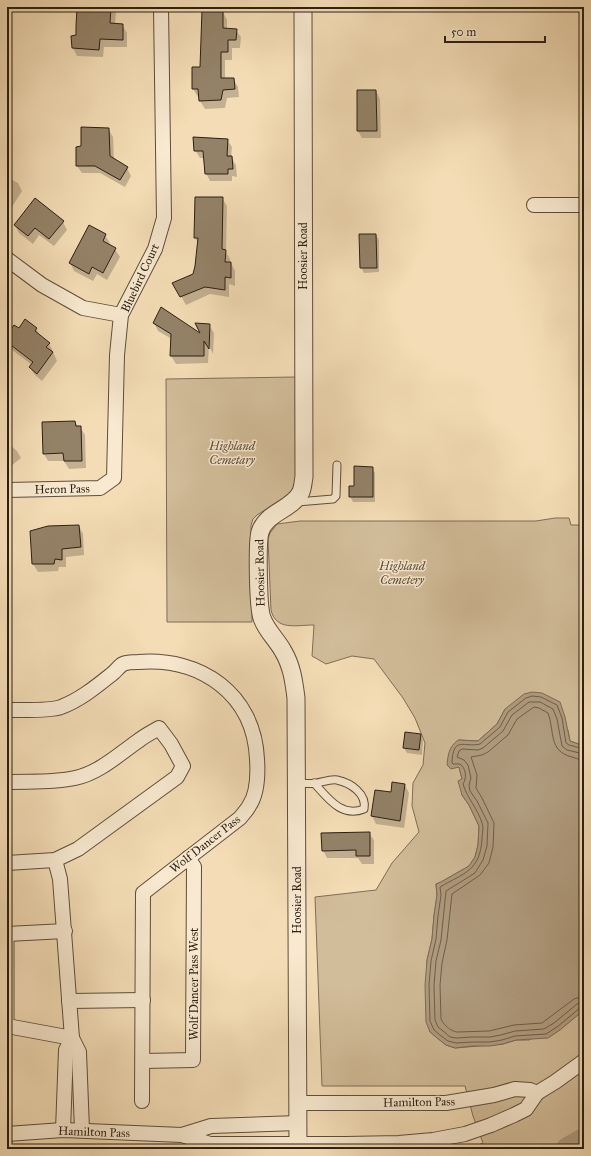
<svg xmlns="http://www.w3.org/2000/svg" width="591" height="1156" font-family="'IM FELL Great Primer',serif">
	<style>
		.green { fill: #d2bd9a; stroke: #7e6e57 }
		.water { fill: #b09c7f; stroke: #7b6a54 }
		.shadow { fill: #0003 }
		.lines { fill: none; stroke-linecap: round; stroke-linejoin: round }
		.shore { stroke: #6e5e4a; stroke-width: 1 }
		.river { stroke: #b09c7f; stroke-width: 24 }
		.building { fill: #948268; stroke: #2b1f14 }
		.service-casing { stroke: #5d4e3c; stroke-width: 9 }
		.minor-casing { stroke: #5d4e3c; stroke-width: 16 }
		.tertiary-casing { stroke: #5d4e3c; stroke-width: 19 }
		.service { stroke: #f8e9d0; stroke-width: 7 }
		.minor { stroke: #f8e9d0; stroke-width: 14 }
		.tertiary { stroke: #f8e9d0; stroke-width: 17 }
		.labels { text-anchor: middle; stroke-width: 3; stroke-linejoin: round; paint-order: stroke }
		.street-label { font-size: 12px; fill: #2b1f14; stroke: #f8e9d0 }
		.park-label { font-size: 12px; font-style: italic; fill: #5d4e3c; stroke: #f8e9d0 }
	</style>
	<rect width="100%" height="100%" fill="#f4ddb6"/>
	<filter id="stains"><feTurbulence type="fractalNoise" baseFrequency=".005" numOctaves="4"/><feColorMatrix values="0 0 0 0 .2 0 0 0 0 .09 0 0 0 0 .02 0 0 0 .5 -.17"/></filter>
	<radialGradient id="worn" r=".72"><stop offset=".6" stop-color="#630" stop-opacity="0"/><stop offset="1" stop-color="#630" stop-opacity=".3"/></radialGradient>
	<!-- green -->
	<g class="green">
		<polygon points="296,377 296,484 290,494 257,515 253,519 251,525 252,622 167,622 166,379"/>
		<path d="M555,518H569L571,525H584V746L570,741L568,730L505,709L497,724L478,741L459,740V767L462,779V795L469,805L479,826L478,845L475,857L469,866L441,882L436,884L437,895L434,916L432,939L427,960L430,1032L446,1045L455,1048L503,1044L516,1040H529L574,1017L584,1010V1149H469L483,1143L473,1116L465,1086H322L315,897L376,890L392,863L419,832L412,806L413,783L423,765L425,743L415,718L403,698L374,659L352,656L326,664L312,656L314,625C296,625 276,631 271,610L268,539L270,533L277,524L300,521H536Z"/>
	</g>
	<!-- water -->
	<path class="water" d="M532,692L542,693L560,702L565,717L570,741L584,746V1010L560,1030L548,1038L516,1040L503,1044L490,1046H472L455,1048L446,1045L437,1038L430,1032L426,1022L425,985L427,960L432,939L434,915L437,895L436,884L441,882L469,866L475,857L478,845L479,826L469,805L462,795L458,781L462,779L459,767L451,769L447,765C448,754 449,747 458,740L478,741L497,724L505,709L524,694Z"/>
	<!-- shadow -->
	<g class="shadow">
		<polygon points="78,7 113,7 116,12 115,24 122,25 127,33 127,47 104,47 103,57 77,56 73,48 78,36"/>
		<polygon points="223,12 227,20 227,29 236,30 241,37 240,48 232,48 232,60 225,60 225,79 233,79 238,87 239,97 227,98 225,108 205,109 200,101 200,97 198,97 193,89"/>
		<polygon points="376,91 380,99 381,138 362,138 358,131"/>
		<polygon points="108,129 113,137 114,160 127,168 131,176 125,187 100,173 82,173 77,166 82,147"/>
		<polygon points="227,140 232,147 231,157 236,165 237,177 232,176 232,181 210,181 206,173 204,158 200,158 195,150"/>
		<polygon points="7,177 18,183 22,191 7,215"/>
		<polygon points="222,198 227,206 226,252 230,259 230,263 231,263 235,271 235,286 229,284 229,297 210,294 186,305 174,283 194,275 199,243 195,238"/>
		<polygon points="63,222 67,230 54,246 39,235 33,244 19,233 15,225"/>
		<polygon points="105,235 110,243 109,245 115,249 120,257 107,280 97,274 93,281 74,271 70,263"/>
		<polygon points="376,235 379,240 379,272 364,273 361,267"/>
		<polygon points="154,323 203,336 209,325 214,333 213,354 209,346 208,363 176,364 171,356 172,339 158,331"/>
		<polygon points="7,329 10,331 36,329 41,337 49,343 57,361 42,381 35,375 30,368 32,365 7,346"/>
		<polygon points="75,422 78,427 80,427 85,435 86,468 69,469 64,461 48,461 44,454"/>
		<polygon points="7,427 8,429 7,442 17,451 21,458 10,467 7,464"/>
		<polygon points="372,468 375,473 375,502 353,502 350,496 355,487"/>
		<polygon points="79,526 83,534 84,555 66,557 66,567 59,567 58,571 38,572 33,564"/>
		<polygon points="7,534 8,535 9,565 7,566"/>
		<polygon points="421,735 423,740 422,755 407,753 404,748"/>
		<polygon points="405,785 409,793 404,828 376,824 372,816 392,793"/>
		<polygon points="369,833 374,840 374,864 362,864 358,858 327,858 323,850"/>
	</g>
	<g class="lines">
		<!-- shore -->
		<g class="shore">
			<path d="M584,749L569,745L566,743L562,718L557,705L541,697L532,696L526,698L508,712L500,727L480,744C464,748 453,735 452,763L453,764H460C466,768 467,778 463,784C467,798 478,809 482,823C484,828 482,834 482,839C480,871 464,873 440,887L441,895L438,916L436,939L431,961L429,985L430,1021L434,1030L440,1035L448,1041L456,1043L472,1042H490L502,1040L515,1036L546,1034L557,1027L580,1008L584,1007"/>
			<polyline points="584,754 567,750 562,746 557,719 553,709 540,702 529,702 512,715 503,731 483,748 478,750 462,749 459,751 457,757 464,760 468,765 471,778 469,785 470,791 477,801 488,823 487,846 483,860 475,873 446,891 441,940 436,961 434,985 435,1020 438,1027 443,1031 450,1037 456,1038 472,1037 490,1037 501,1035 515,1031 544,1029 554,1023 577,1004 584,1002"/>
			<path d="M584,760C579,760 576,758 572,757C548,751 555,732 548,713L539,708L534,707L517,719L508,735L488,752L482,755L471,757L477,775L476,788L482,798L494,823L493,847L489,863L480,875L452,894L447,940L442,963L440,985L441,1019C444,1025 450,1031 457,1032L489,1031L514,1025L542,1023L574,999L584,996"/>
		</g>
		<!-- river -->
		<polyline class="river" points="568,1149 584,1140"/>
	</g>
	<!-- building -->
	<g class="building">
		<polygon points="77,7 111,7 110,23 123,24 123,40 100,39 99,50 72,48 71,36 76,35 76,26"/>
		<polygon points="202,10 223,11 223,28 237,29 236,40 228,40 228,52 221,52 221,78 234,78 235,89 223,90 221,100 199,101 198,89 192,89 192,67 200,67"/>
		<polygon points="357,90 376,90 377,131 357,131"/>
		<polygon points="81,127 109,128 110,156 128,167 120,180 95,166 76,166 76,147 81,146"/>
		<polygon points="193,137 228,139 227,156 232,156 233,169 228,169 228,174 205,174 203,151 194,151"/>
		<polygon points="195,197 223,197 222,249 226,250 225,262 231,262 231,278 225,277 225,290 205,287 180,297 172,283 193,274 195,266 198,238 194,238"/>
		<polygon points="35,198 64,221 49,239 35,228 28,236 14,225"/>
		<polygon points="89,225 106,234 103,241 116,248 103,273 92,267 89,274 69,263"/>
		<polygon points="359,234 376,234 377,268 360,268"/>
		<polygon points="161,307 200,333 195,323 210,324 209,349 204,341 204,356 170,356 171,334 153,323"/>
		<polygon points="25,319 37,328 35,331 50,343 46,347 53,352 37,374 29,367 33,362 7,342 7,334 14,325 19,328"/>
		<polygon points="75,421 76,426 81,426 82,461 64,461 63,453 43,454 42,422"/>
		<polygon points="354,466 373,467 373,497 349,497 349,486 354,486"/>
		<polygon points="79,525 81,547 62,549 62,560 55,559 54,564 32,564 30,531 48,526"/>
		<polygon points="405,732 421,734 419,750 403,748"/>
		<polygon points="392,782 405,784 400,821 371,816 375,790 391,792"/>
		<polygon points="370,832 370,856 356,856 356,850 322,851 321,833"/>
	</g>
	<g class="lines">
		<!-- service casing -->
		<g class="service-casing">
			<g id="service">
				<polyline points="297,502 333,499 336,496 337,465"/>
				<path d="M297,783C303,783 310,784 316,783C323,782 330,779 337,780C351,783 367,794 364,809C341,818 328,798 314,783"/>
				<polyline points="10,934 10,1026"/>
			</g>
		</g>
		<!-- minor casing -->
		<g class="minor-casing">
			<g id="minor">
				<polyline points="534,205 584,205"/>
				<polyline points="7,259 42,285 83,308 121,315"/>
				<polyline points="7,490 100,488 114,478 117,355 121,315 155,249 164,218 161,7"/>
				<path d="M7,710C19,710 52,711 61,707C80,700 97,686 112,674C116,671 119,666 123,664C127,662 134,662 138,662C201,657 254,694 257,759C258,774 258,793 249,806C247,810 243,814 240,818L143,893L142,1101"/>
				<path d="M7,782C29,781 53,783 75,778C99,773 118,755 138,741C144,736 152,732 159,728L171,744L183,766L177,777L78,849L55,860L7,863"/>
				<polyline points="55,860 60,879 72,1038 79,1052 82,1130"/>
				<polyline points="7,934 65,931"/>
				<polyline points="69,1001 143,1000"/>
				<polyline points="7,1026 72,1038"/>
				<polyline points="143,1061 193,1060 194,867 188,858"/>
				<polyline points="298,1103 446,1103 494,1095 515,1089 530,1090 537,1093"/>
				<polyline points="63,1130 66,1050 72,1038"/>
				<polyline points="7,1134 63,1130 182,1135 210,1144 346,1144 399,1143 433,1140 465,1134 491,1125 514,1115 526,1109 537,1093 555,1082 584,1061"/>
				<polyline points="182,1135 211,1126 298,1123"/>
			</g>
		</g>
		<!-- tertiary casing -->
		<g class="tertiary-casing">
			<path id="tertiary" d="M298,1149L296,698C294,682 292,666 283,651C277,640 266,630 262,618C258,608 257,543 260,532C266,512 292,510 301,492C303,487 303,482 304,477L303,7"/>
		</g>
		<!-- service -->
		<use href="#service" class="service"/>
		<!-- minor -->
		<use href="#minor" class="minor"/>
		<!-- tertiary -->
		<use href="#tertiary" class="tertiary"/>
	</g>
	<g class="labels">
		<!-- street labels -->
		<g class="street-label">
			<text transform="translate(303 256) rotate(-90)" y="4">Hoosier Road</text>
			<text transform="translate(140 278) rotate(-65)" y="4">Bluebird Court</text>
			<text transform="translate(62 489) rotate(-1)" y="4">Heron Pass</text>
			<text transform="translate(260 573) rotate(-91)" y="4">Hoosier Road</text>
			<text transform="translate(205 844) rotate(-38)" y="4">Wolf Dancer Pass</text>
			<text transform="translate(297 900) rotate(-90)" y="4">Hoosier Road</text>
			<text transform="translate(194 984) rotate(-90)" y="4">Wolf Dancer Pass West</text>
			<text transform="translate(419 1102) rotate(-1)" y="4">Hamilton Pass</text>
			<text transform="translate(94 1132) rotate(2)" y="4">Hamilton Pass</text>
		</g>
		<!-- park labels -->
		<g class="park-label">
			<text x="232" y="450">Highland<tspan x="232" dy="14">Cemetary</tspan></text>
			<text x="402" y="570">Highland<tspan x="402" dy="14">Cemetery</tspan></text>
		</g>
	</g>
	<!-- margin -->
	<rect width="591" height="1156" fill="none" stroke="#f4ddb6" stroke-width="24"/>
	<rect x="8" y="8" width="575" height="1140" fill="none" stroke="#2b1f14" stroke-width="2"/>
	<rect x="12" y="12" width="567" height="1132" fill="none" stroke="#2b1f14"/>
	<!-- scale -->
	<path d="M445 36v6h100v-6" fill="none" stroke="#2b1f14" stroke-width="2"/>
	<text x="451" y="36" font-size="12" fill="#2b1f14" stroke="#f8e9d0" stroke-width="3" paint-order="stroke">50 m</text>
	<rect width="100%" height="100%" filter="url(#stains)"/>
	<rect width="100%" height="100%" fill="url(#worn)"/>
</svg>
